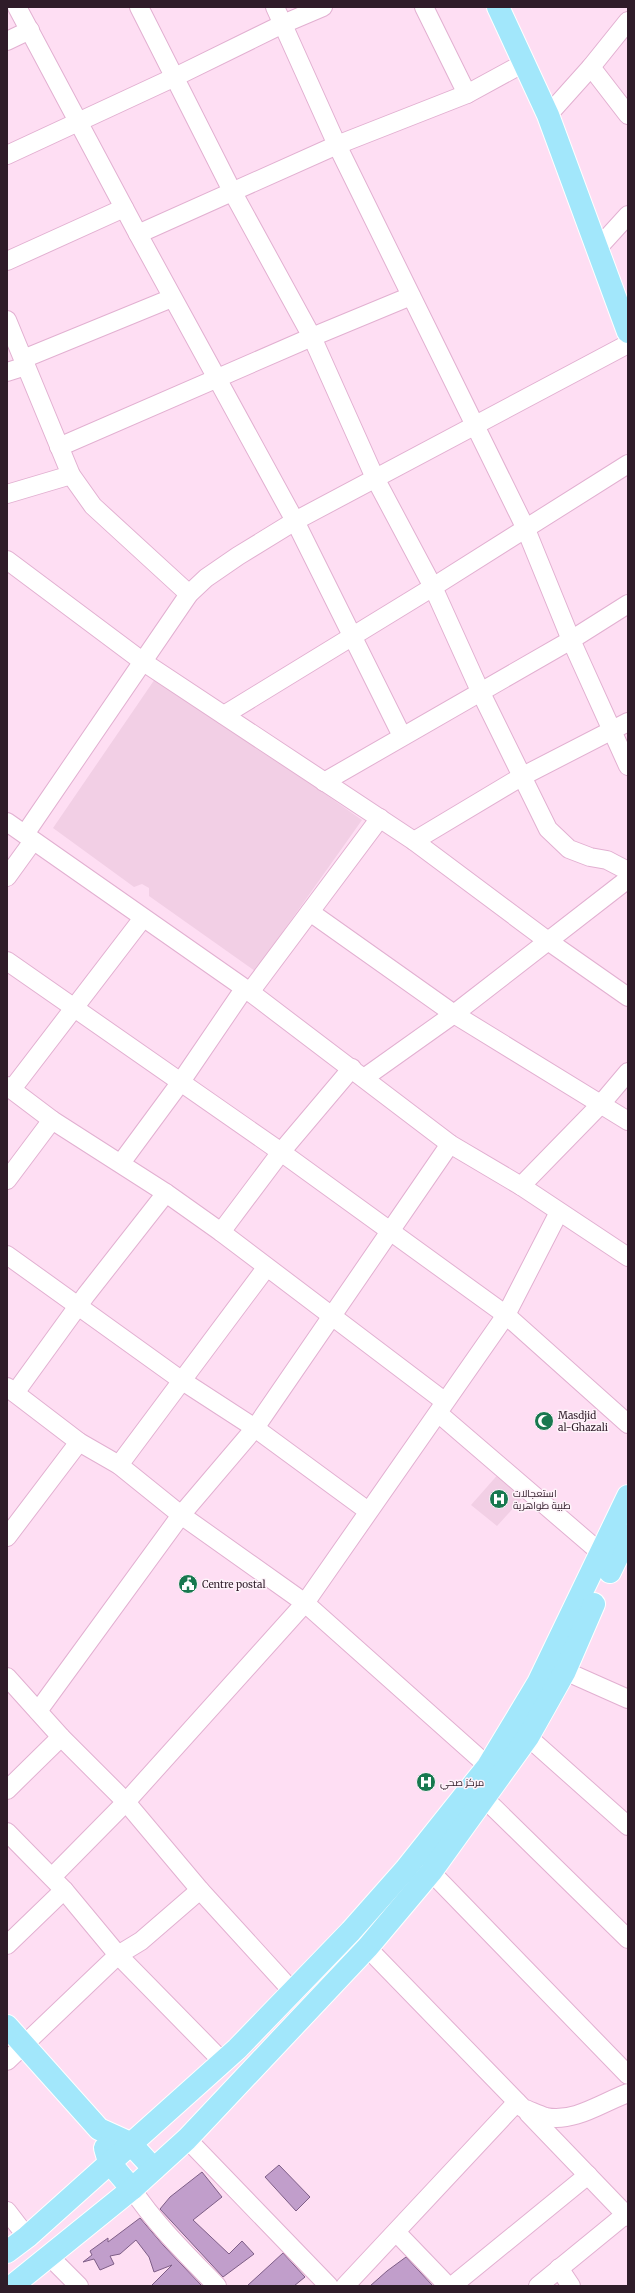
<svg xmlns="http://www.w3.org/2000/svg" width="635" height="2293" font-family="Merriweather,Cairo,serif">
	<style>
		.built { fill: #f2cfe5 }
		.building { fill: #c19ecb; stroke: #7e5e87 }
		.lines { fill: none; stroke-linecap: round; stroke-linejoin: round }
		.minor-casing { stroke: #e2b0d1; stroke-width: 20 }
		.major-casing { stroke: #fff; stroke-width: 24 }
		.minor { stroke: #fff; stroke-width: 18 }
		.major { stroke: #a2e7fb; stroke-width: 22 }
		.labels { text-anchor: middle; stroke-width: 3; stroke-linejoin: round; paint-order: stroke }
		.poi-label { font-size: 10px; fill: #2f1c29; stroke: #fef3fa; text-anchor: start }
	</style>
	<rect width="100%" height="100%" fill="#fedef3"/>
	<!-- built -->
	<g class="built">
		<polygon points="157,676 362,820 255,971 149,896 149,888 142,884 134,887 53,828"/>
		<polygon points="501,1471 527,1493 497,1526 471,1505"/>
	</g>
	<!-- building -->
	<g class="building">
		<polygon points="279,2165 310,2197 296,2211 265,2177"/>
		<polygon points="202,2172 222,2197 193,2220 229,2254 242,2241 254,2254 223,2277 160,2209 170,2197"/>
		<polygon points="140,2218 164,2246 202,2286 151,2286 172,2265 154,2272 149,2257 136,2240 120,2254 110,2256 114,2264 100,2270 94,2259 83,2262 92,2255 90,2251 108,2238 108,2242"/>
		<polygon points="283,2253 305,2277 294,2286 247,2286"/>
		<polygon points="406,2257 433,2286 370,2286 387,2271"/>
	</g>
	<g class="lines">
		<!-- minor casing -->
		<g class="minor-casing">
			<g id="minor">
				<polyline points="17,7 138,234 295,521 402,736"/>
				<polyline points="139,7 232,191 312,337 375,478 433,587 480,691 548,829 569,849 590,857 607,860 628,871"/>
				<polyline points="275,7 337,145 525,527 571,640 628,766"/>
				<polyline points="424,7 467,94"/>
				<polyline points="7,41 30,30"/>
				<polyline points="591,67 628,115"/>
				<polyline points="548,115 591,67 628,21"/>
				<polyline points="7,155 175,77 283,24 323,7"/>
				<polyline points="138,234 337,145 467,94 522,64"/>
				<polyline points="597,249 628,215"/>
				<polyline points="7,261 124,208"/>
				<polyline points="7,320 71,475 93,506 189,594"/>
				<polyline points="23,359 172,298"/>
				<polyline points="7,372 26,366"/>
				<polyline points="59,447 312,337 411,296"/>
				<polyline points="7,494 71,475"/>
				<polyline points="7,560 142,661 414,841 548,941 628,997"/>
				<polyline points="224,715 433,587 628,464"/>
				<polyline points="324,782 571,640 628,604"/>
				<polyline points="7,822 250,992 450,1144 521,1186 628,1257"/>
				<polyline points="25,834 189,594 206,578 238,556 295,521 628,344"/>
				<polyline points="414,841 521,777 628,722"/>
				<polyline points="7,877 33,841"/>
				<polyline points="310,912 454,1014 628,1121"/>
				<polyline points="7,961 281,1152 506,1315 628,1424"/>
				<polyline points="250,992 380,818"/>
				<polyline points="364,1078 454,1014 628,879"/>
				<polyline points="7,1086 52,1120 166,1193 221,1232 444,1401"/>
				<polyline points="12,1089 143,918"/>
				<polyline points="121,1163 180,1083 244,989"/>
				<polyline points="7,1180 52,1120"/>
				<polyline points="521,1186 601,1104 628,1072"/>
				<polyline points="221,1232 281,1152 352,1068"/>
				<polyline points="7,1255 181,1380 255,1428 368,1511"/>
				<polyline points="7,1387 79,1442 119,1465 181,1515 305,1603 498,1775"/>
				<polyline points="15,1393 86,1295 166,1193"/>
				<polyline points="438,1413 602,1554"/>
				<polyline points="119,1465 266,1268"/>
				<polyline points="7,1537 79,1442"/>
				<polyline points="565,1671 628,1699"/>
				<polyline points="7,1677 61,1737 126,1802 200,1890 293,1992"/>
				<polyline points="38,1711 181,1515 255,1428 450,1144"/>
				<polyline points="528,1737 628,1826"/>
				<polyline points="7,1790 61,1737"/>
				<polyline points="484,1798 628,1939"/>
				<polyline points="7,1832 64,1890 118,1955 222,2061"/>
				<polyline points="431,1872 628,2075"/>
				<polyline points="52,1877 126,1802 305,1603 506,1315 559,1212"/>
				<path d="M351,1931L523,2108C531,2111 539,2115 546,2117C574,2123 603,2102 628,2093"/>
				<polyline points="7,1945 64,1890"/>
				<polyline points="7,2061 118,1955 141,1941 200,1890"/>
				<polyline points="528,2113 628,2217"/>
				<polyline points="187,2139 329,2286"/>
				<path d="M132,2189C156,2225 187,2255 217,2286"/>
				<polyline points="7,2211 27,2237"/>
				<polyline points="396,2232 448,2286"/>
				<polyline points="49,2256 79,2286"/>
				<polyline points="559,2268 571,2286"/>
				<polyline points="345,2286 517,2102"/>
				<polyline points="452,2286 588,2175"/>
				<polyline points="538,2286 626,2214"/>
			</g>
		</g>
		<!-- major casing -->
		<g class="major-casing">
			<g id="major">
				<polyline points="498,7 548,115 628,332"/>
				<polyline points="610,1572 628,1535"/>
				<polyline points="7,2026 99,2129 130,2143 154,2169"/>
				<polyline points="105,2148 109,2162 132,2189"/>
				<polyline points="7,2252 27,2237 237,2049 351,1931 405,1870 488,1766 538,1683 628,1496"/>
				<polyline points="12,2286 132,2189 187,2139 368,1947 431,1872 528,1737 565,1671 594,1604"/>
			</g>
		</g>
		<!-- minor -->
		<use href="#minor" class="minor"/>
		<!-- major -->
		<use href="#major" class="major"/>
	</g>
	<!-- icons -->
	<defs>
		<g id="mosque-disc" transform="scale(1)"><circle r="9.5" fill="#18784f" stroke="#fef3fa"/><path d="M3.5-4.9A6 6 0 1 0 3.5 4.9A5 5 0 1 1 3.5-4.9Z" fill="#fff"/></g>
		<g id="hospital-disc" transform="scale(1)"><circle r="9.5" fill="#18784f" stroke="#fef3fa"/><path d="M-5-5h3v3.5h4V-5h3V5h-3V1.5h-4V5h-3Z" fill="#fff"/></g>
		<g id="civic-disc" transform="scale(1)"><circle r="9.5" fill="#18784f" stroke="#fef3fa"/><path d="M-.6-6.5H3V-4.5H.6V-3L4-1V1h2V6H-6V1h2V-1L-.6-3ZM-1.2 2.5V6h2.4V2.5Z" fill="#fff"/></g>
	</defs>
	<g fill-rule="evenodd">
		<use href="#mosque-disc" x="544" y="1421"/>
		<use href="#hospital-disc" x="499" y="1499"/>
		<use href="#civic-disc" x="188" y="1584"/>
		<use href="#hospital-disc" x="426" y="1782"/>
	</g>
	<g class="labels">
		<!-- poi labels -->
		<g class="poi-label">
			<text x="558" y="1419">Masdjid<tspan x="558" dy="12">al-Ghazali</tspan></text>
			<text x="513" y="1497">استعجالات<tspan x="513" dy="12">طبية طواهرية</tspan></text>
			<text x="202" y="1588">Centre postal</text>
			<text x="440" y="1786">مركز صحي</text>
		</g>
	</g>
	<!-- border -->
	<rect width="635" height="2293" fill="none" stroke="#2f1c29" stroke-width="16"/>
</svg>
